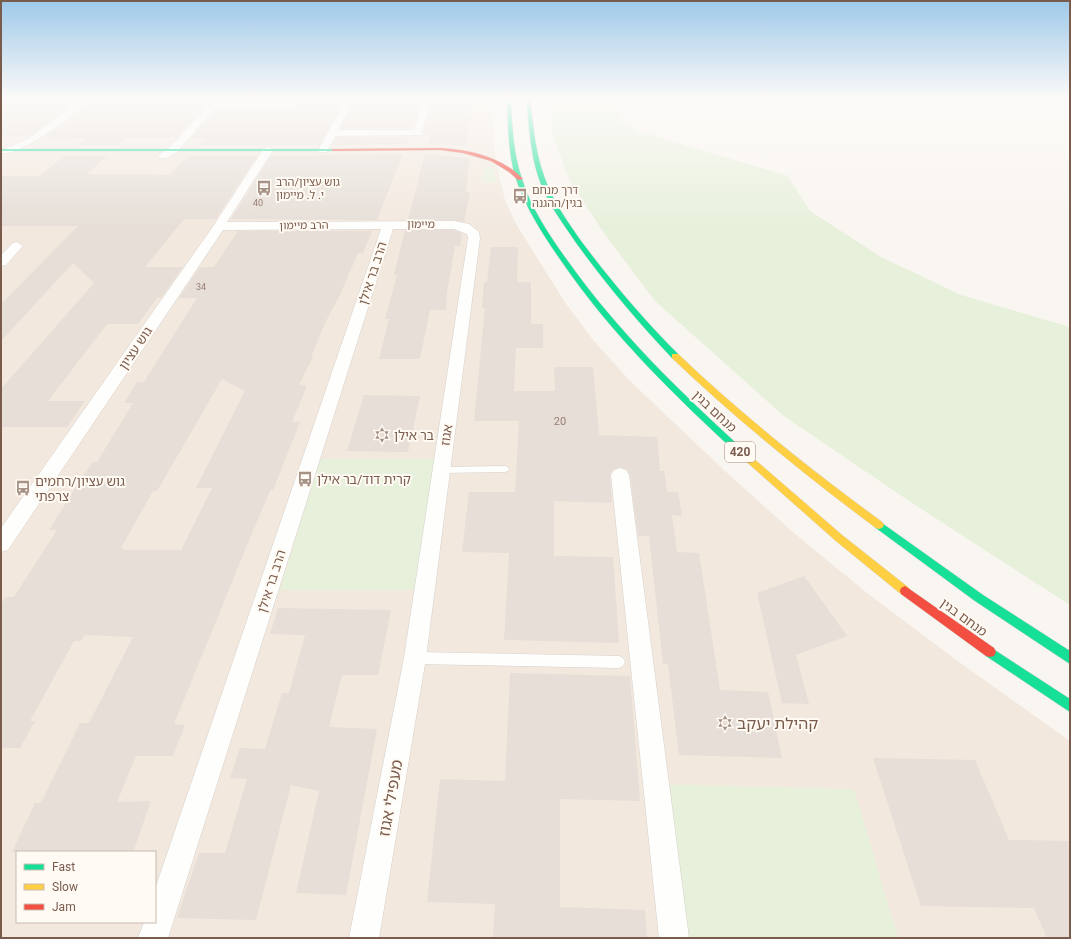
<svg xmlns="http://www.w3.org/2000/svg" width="1071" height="939" font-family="Roboto,'Noto Sans Hebrew',sans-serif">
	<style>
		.residential { fill: #f2e8de; fill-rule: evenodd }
		.green { fill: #e7f0db }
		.building { fill: #e6ded7; fill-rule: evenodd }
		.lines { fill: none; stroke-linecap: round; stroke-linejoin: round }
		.lane-casing { stroke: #d7d1cb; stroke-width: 1 }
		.street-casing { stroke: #d7d1cb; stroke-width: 1 }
		.fast-casing { stroke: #d9d2cb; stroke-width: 1 }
		.slow-casing { stroke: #d9d2cb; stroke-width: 1 }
		.jam-casing { stroke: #d9d2cb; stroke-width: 1 }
		.lane { fill: #fefefd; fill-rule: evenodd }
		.street { fill: #fefefd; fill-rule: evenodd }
		.fast { fill: #16e098; fill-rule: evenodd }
		.slow { fill: #ffcf43; fill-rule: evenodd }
		.jam { fill: #f24e42; fill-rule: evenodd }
		.labels { text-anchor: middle; stroke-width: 4; stroke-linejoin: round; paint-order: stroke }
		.far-number-label { font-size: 9px; fill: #977e72 }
		.far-poi-label { font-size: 11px; fill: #7a5c4d; stroke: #fffaf3; text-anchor: start }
		.far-street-label { font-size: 11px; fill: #7a5c4d; stroke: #fffaf3 }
		.number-label { font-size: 11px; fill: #977e72 }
		.shield { fill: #fffaf3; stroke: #a28b7f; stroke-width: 1 }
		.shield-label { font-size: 12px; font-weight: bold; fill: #7a5c4d }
		.street-label { font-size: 13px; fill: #7a5c4d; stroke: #fffaf3 }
		.poi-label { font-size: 13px; fill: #7a5c4d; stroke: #fffaf3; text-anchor: start }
		.near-poi-label { font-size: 16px; fill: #7a5c4d; stroke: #fffaf3; text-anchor: start }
		.near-street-label { font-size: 16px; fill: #7a5c4d; stroke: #fffaf3 }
	</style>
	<rect width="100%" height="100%" fill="#f9f5f0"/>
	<!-- residential -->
	<path class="residential" d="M1,98H493L494,146L500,180L505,200L516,224L566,304L594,341L629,380L726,472L794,533L867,593L959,662L1070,741V938H1ZM17,852H155V922H17Z"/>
	<!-- green -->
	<g class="green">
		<polygon points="551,98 617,98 622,123 641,132 788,176 810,211 881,257 961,295 1070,327 1070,605 912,503 784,416 655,301 604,233 570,181 553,137"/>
		<polygon points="483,166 493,169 496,183 483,182"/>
		<polygon points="320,459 438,459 420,590 280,590"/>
		<polygon points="653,784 854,789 898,938 669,938"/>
	</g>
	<!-- building -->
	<g class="building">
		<polygon points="103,98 179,99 214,98 176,138 127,138 119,145 77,145 85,139 46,139 49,137 44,137 77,114 91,101 99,101"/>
		<polygon points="225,98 345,98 319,145 199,145 205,139 191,138 216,110 297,110 300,108 297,104 220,104"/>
		<polygon points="356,98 423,98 413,128 340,128"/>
		<polygon points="433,98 472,98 469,114 472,114 465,146 428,144 430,135 423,133"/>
		<polygon points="1,100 77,101 30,136 1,137"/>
		<polygon points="336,137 410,137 407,144 332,145"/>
		<polygon points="403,154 377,220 231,219 271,156"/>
		<polygon points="425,154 470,158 466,192 470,192 464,222 454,220 408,220"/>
		<polygon points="64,156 107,156 87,174 170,175 188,156 257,156 216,219 184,219 145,267 183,267 161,298 157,298 138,324 107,324 48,401 85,401 67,427 1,427 1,389 94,283 73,263 1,341 1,304 78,226 1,226 1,176 39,176"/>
		<polygon points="405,230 454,230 462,234 460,246 455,246 447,293 446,310 430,310 420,359 379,359 389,319 385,319 397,275 394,275"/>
		<path d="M238,231H372L363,253H358L339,297L326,321L311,357H313L299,385L307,386L292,422H300L273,490L271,489L252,533L174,724L185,725L173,756H136L117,802L151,801L133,852H12L35,803H41L80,723H89L133,637L84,635L81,641H74L30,721H35L20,748H1V604L6,597H14L57,530H49L85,473L93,462H97L133,403H124L137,382H144L197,298H179L200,267H214ZM222,379L245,391L196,488H212L181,550H122L123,548H121L153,491H157Z"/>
		<polygon points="491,247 518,247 517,282 531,282 531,324 543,324 543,348 516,348 514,391 555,391 554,367 593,367 599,435 657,437 660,471 664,471 667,492 678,492 682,516 672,515 677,552 699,553 720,690 768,692 782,758 679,755 668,664 663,664 649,536 638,536 630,475 626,469 620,467 614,469 610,474 612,503 554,501 554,556 613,557 619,643 504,640 509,553 462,552 469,492 515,492 519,421 474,421 485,308 482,308 484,282 487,282"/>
		<polygon points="364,395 420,396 408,452 347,451"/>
		<polygon points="804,576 847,636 796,655 809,704 782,703 757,593"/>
		<polygon points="278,608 391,610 378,675 342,675 329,727 377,729 346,895 296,893 319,791 291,785 256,920 177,918 199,853 225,853 247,779 230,778 240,748 265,749 282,693 289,693 305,635 270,634"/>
		<polygon points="510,673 630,676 640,801 560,799 560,907 645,910 647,938 493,938 495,904 427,902 440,779 505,781"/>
		<polygon points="873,758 975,760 1009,840 1070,841 1070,938 1047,938 1034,908 921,906"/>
	</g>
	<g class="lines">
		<!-- lane casing -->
		<g class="lane-casing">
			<g id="lane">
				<polygon points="212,106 297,106 299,107 297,108 210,108"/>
				<polygon points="505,466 508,467 509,469 508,471 505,472 442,473 439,472 437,470 439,468 442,467"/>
				<polygon points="415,652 619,656 623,658 625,662 623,666 619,668 415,664 411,662 409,658 411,654"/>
			</g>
		</g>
		<!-- street casing -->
		<g class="street-casing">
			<g id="street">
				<path d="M83,98H92C81,111 19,157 2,153L1,151L31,137Z"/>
				<polygon points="216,98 224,98 177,152 167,158 159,158 158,156 169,148"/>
				<polygon points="347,98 355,98 338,130 414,130 424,98 432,98 421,135 335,136 327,152 319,152 318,150"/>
				<polygon points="268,147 273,150 227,222 454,221 469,224 479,232 480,238 426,658 379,938 349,938 404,658 468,238 467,234 454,229 393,229 168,938 138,938 144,922 155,922 155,889 381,229 223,230 8,550 1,552 1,528 214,225 264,148"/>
				<polygon points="17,242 23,246 6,265 1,266 1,255 13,243"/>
				<polygon points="620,468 626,470 629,475 689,938 659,938 611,475 614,470"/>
			</g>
		</g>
		<!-- fast casing -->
		<g class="fast-casing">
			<g id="fast">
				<path d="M507,98H511C512,125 513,153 522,179C531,208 549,235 567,260C618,332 681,393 746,452L747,454L746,456H740C675,396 612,335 562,262C544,236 526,209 516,179C508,153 508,125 507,98Z"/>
				<path d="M526,98H530C533,124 535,151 544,176C552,200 567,221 581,241C611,281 643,319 678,354V358H672C638,322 606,284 577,244C562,222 546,201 538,176C530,151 529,124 526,98Z"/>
				<polygon points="1,149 333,149 335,150 333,151 1,151"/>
				<polygon points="879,521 983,595 1070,651 1070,664 975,601 876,528 874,525 876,522"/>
				<polygon points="990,647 1070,699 1070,712 986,656 984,652 986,648"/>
			</g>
		</g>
		<!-- slow casing -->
		<g class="slow-casing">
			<g id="slow">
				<path d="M672,354H678C742,415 811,470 882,522L884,525L882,528L879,529L876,528C805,475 736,419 672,358Z"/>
				<polygon points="743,451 746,452 842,535 909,588 910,591 909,594 905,596 901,594 836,541 740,456 739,454"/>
			</g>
		</g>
		<!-- jam casing -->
		<g class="jam-casing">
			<g id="jam">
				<path d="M440,148C470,150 501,156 523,179L518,180L509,172L491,161L463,153L440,150L333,151L331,150L333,149Z"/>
				<polygon points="905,586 994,648 996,652 994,656 990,657 986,656 901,594 900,591 901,588"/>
			</g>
		</g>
		<!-- lane -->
		<use href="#lane" class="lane"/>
		<!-- street -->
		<use href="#street" class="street"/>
		<!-- fast -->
		<use href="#fast" class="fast"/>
		<!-- slow -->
		<use href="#slow" class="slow"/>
		<!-- jam -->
		<use href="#jam" class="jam"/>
	</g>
	<!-- sky -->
	<linearGradient id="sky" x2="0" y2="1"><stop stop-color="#9ec9e9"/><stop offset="0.43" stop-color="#fcfaf8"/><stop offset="1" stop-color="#fcfaf8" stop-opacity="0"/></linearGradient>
	<rect width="1071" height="229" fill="url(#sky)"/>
	<!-- icons -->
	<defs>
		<g id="bus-bare" transform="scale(1.2)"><path d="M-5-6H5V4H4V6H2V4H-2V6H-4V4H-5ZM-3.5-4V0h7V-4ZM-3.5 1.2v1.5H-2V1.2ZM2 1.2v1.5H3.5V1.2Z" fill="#a69286" stroke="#fffaf3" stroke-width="2.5" paint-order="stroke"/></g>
		<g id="synagogue-bare" transform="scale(1.2)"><path d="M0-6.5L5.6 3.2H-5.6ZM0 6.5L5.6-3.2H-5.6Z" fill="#a69286" stroke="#fffaf3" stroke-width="2.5" paint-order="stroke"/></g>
	</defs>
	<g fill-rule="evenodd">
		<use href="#bus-bare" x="264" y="188"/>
		<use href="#bus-bare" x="520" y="196"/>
		<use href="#synagogue-bare" x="382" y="435"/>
		<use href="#bus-bare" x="305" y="479"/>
		<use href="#bus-bare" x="23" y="488"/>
		<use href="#synagogue-bare" x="725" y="723"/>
	</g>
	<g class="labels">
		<!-- far-number labels -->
		<g class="far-number-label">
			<text x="258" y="206">40</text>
			<text x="201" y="290">34</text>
		</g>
		<!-- far-poi labels -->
		<g class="far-poi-label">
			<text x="276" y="186">גוש עציון/הרב<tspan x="276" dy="13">י. ל. מיימון</tspan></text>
			<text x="532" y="194">דרך מנחם<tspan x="532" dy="13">בגין/ההגנה</tspan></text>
		</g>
		<!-- far-street labels -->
		<g class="far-street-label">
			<text transform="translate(421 224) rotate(1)" y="4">מיימון</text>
			<text transform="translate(304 225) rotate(-1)" y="4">הרב מיימון</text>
		</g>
		<!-- number labels -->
		<g class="number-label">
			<text x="560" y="425">20</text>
		</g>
		<!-- shield labels -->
		<rect class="shield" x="725" y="442" width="30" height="20" rx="3"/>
		<g class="shield-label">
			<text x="740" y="456">420</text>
		</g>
		<!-- street labels -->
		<g class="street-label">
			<text transform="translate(372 273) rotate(-72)" y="5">הרב בר אילן</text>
			<text transform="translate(135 348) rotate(-56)" y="5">גוש עציון</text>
			<text transform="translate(715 411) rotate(43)" y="5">מנחם בגין</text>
			<text transform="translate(446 435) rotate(-82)" y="5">אגוז</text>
			<text transform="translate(271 581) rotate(-72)" y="5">הרב בר אילן</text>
			<text transform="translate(964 617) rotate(36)" y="5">מנחם בגין</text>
		</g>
		<!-- poi labels -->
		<g class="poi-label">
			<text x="394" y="440">בר אילן</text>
			<text x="317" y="484">קרית דוד/בר אילן</text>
			<text x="35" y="486">גוש עציון/רחמים<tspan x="35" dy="15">צרפתי</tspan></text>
		</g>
		<!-- near-poi labels -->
		<g class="near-poi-label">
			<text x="737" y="729">קהילת יעקב</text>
		</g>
		<!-- near-street labels -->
		<g class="near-street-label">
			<text transform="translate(390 798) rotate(-80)" y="6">מעפילי אגוז</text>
		</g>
	</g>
	<!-- border -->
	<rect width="1071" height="939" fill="none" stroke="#7a5c4d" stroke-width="4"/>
	<!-- legend -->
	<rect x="16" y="851" width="140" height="72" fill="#fffaf3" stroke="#cabbb1"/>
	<rect x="24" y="864" width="20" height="6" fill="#16e098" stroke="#cabbb1"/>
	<text x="52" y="871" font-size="12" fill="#7a5c4d">Fast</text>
	<rect x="24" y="884" width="20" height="6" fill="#ffcf43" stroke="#cabbb1"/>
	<text x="52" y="891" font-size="12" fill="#7a5c4d">Slow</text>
	<rect x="24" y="904" width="20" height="6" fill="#f24e42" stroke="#cabbb1"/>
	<text x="52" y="911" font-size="12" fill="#7a5c4d">Jam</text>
</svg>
